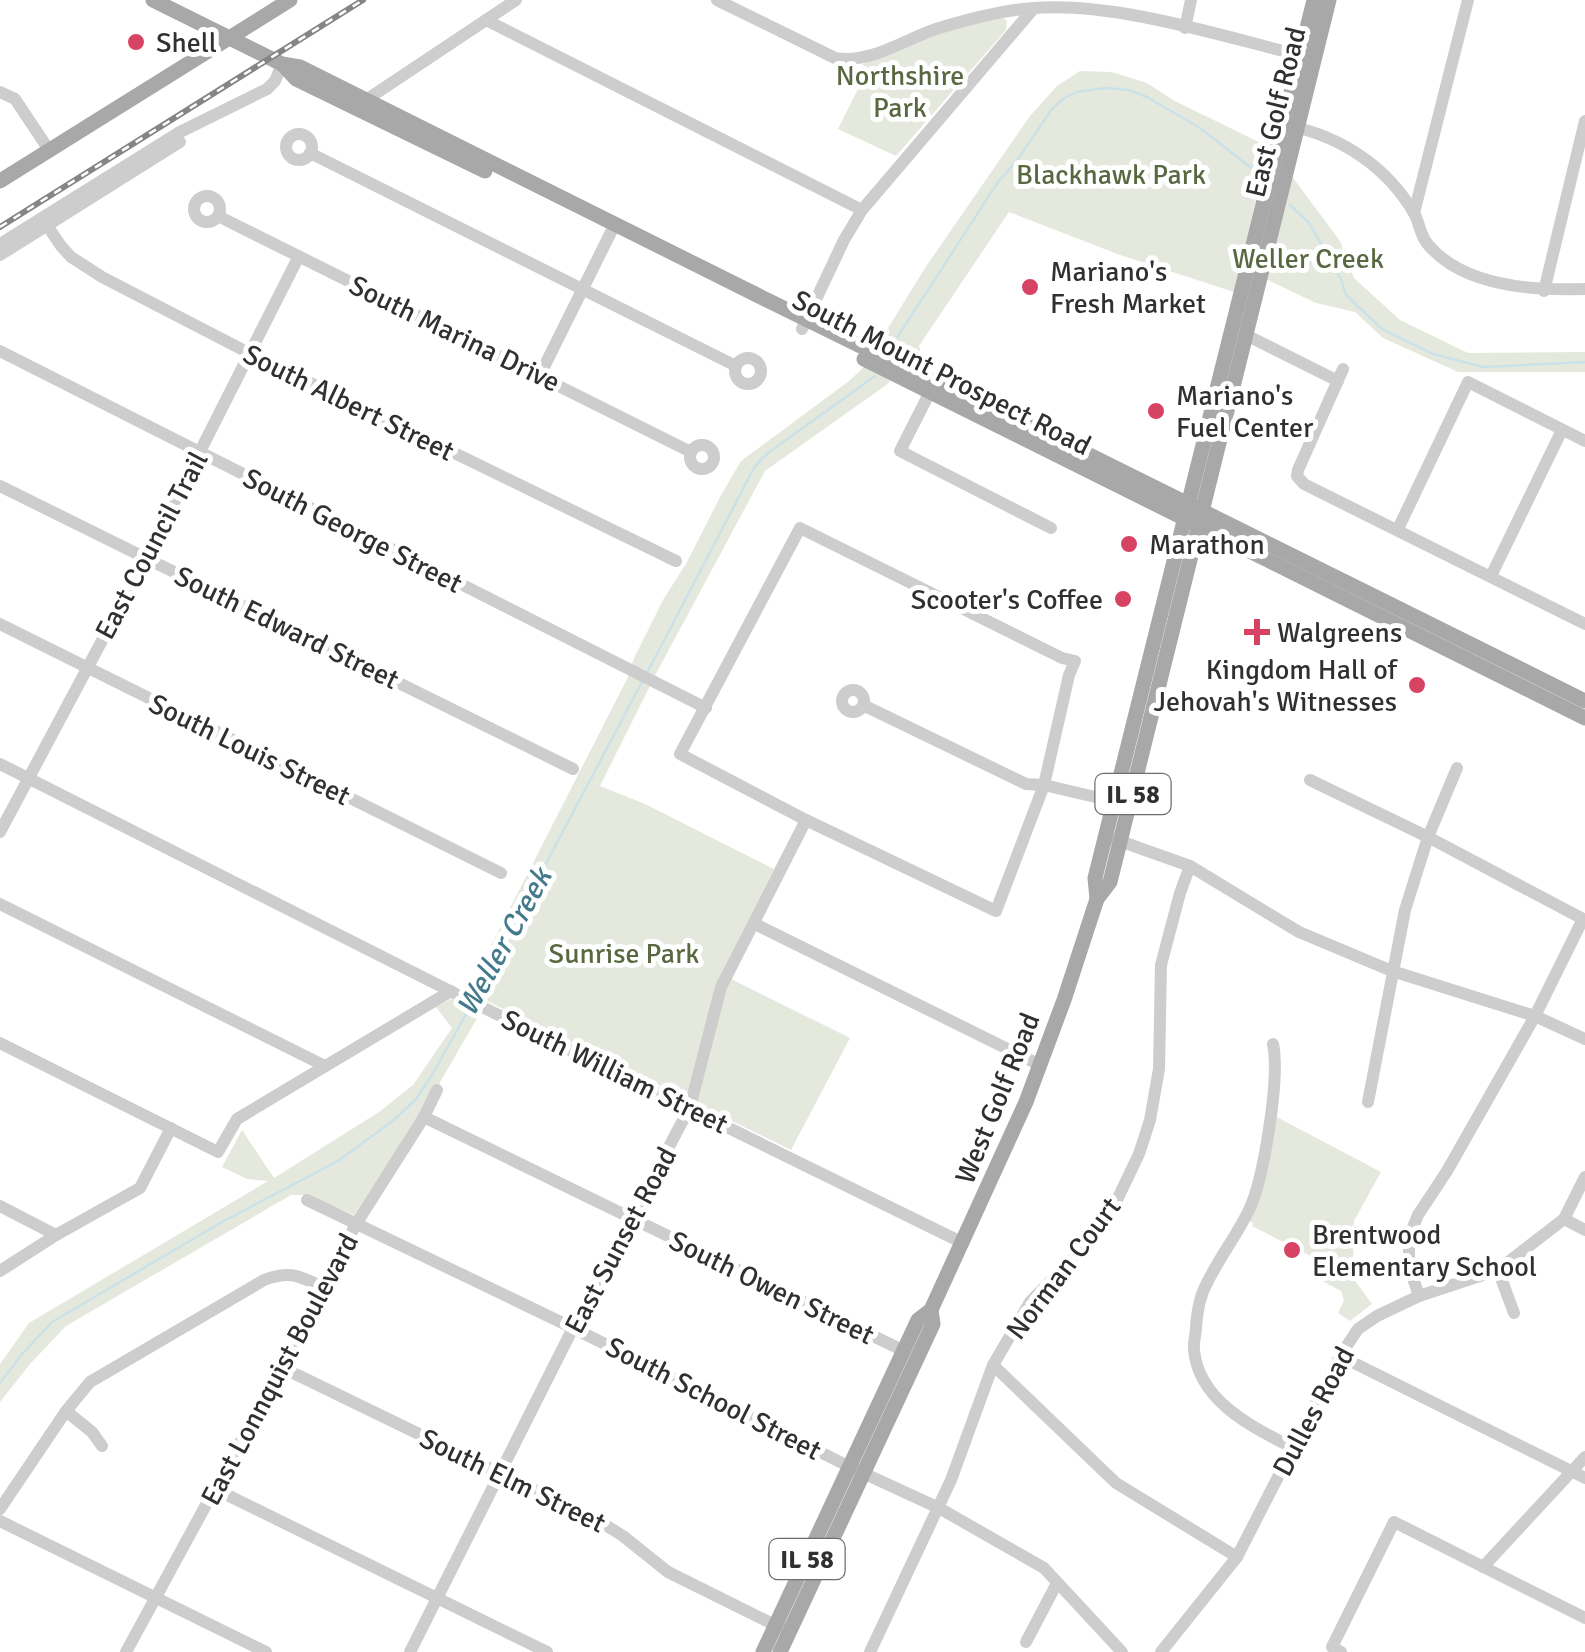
<svg xmlns="http://www.w3.org/2000/svg" width="1585" height="1652" font-family="Signika,sans-serif">
	<style>
		.green { fill: #e5e9dd }
		.lines { fill: none; stroke-linecap: round; stroke-linejoin: round }
		.stream { stroke: #cbe1e8; stroke-width: 2.5 }
		.minor { stroke: #cdcdcd; stroke-width: 12 }
		.major { stroke: #a8a8a8; stroke-width: 15 }
		.rail-casing { stroke: #858585; stroke-width: 6 }
		.rail { stroke: #fff; stroke-width: 2.5; stroke-dasharray: 8; stroke-linecap: butt }
		.poi-dot { fill: #d74363; stroke: #fff; stroke-width: 4 }
		.labels { text-anchor: middle; stroke-width: 10; stroke-linejoin: round; paint-order: stroke }
		.shield { fill: #fff; stroke: #6e6e6e; stroke-width: 2.5 }
		.shield-label { font-size: 25px; font-weight: bold; fill: #303030 }
		.poi-label { font-size: 28px; fill: #303030; stroke: #fff; text-anchor: start }
		.park-label { font-size: 28px; fill: #596841; stroke: #fff }
		.street-label { font-size: 28px; fill: #303030; stroke: #fff }
		.water-label { font-size: 30px; font-style: italic; fill: #447b8c; stroke: #fff }
	</style>
	<rect width="100%" height="100%" fill="#fff"/>
	<!-- green -->
	<g class="green">
		<polygon points="1002,17 1007,21 1006,30 896,156 838,129 865,75 867,69 862,64 934,34"/>
		<polygon points="1080,71 1112,72 1147,83 1173,100 1271,148 1340,241 1354,278 1400,320 1468,353 1585,352 1585,372 1458,372 1383,338 1355,312 1316,303 1266,279 1281,215 1259,187 1234,292 1120,255 1009,212 919,346 922,357 913,363 898,356 889,383 765,471 658,670 600,786 645,804 774,869 721,974 850,1038 791,1150 487,1001 435,1091 354,1215 307,1195 291,1195 66,1326 30,1364 0,1402 0,1364 29,1323 268,1181 247,1179 222,1167 242,1130 274,1178 379,1112 413,1085 452,1028 436,1007 451,999 463,1000 627,679 634,658 663,600 687,562 721,495 741,461 849,381 864,367 925,268 1030,116 1057,86"/>
		<polygon points="1273,1115 1381,1172 1354,1221 1353,1278 1372,1304 1350,1321 1338,1313 1344,1301 1341,1291 1315,1277 1322,1262 1252,1226 1253,1223 1248,1220"/>
	</g>
	<g class="lines">
		<!-- stream -->
		<g class="stream">
			<polyline points="1290,205 1309,223 1341,279 1346,295 1382,329 1433,354 1483,367 1585,362"/>
			<polyline points="889,350 998,182 1018,159 1052,109 1063,99 1076,92 1106,88 1129,90 1147,97 1200,128 1259,174"/>
			<polyline points="647,673 755,466 768,453 875,376"/>
			<polyline points="476,996 643,680"/>
			<polyline points="0,1383 22,1354 52,1322 222,1222 338,1161 394,1120 416,1099 432,1075 470,1007"/>
		</g>
		<!-- minor -->
		<g class="minor">
			<path d="M717,0L835,58C871,64 903,40 936,29C968,19 1002,10 1034,8C1119,2 1224,37 1307,57"/>
			<polyline points="486,20 862,210"/>
			<polyline points="1185,28 1191,0"/>
			<polyline points="0,92 15,99 49,150"/>
			<polyline points="360,104 516,0"/>
			<path d="M1290,126C1342,137 1387,167 1414,213C1419,222 1420,233 1426,242C1461,287 1533,291 1585,289"/>
			<circle cx="299" cy="147" r="13"/>
			<polyline points="310,153 736,366"/>
			<circle cx="207" cy="209" r="13"/>
			<polyline points="1414,213 1468,0"/>
			<polyline points="218,216 691,452"/>
			<polyline points="42,218 61,246 71,257 102,277 249,353 676,561"/>
			<polyline points="0,244 178,133 267,89 275,81 282,64"/>
			<polyline points="0,255 180,142"/>
			<polyline points="1544,291 1585,121"/>
			<polyline points="802,329 844,240 862,210 1034,8"/>
			<polyline points="1246,335 1338,381"/>
			<polyline points="0,351 706,708"/>
			<circle cx="748" cy="371" r="13"/>
			<polyline points="1343,369 1298,470 1297,476 1304,484 1585,624"/>
			<polyline points="540,375 615,224"/>
			<polyline points="933,386 900,451 1051,528"/>
			<circle cx="702" cy="457" r="12"/>
			<polyline points="0,486 573,769"/>
			<polygon points="800,528 1062,658 1075,661 1069,675 1044,785 996,911 806,820 680,754"/>
			<polyline points="1398,529 1468,382 1585,441"/>
			<polyline points="1491,576 1562,430"/>
			<polyline points="0,624 501,873"/>
			<circle cx="853" cy="701" r="11"/>
			<polyline points="863,705 1026,784 1044,785 1121,803"/>
			<polyline points="0,764 466,999 963,1243"/>
			<polyline points="1310,780 1428,837 1583,919 1535,1016 1447,1171 1418,1215 1409,1237 1409,1266 1419,1296"/>
			<polyline points="0,832 146,558 299,256"/>
			<polyline points="1114,839 1190,866 1299,932 1392,971 1535,1016 1585,1039"/>
			<polyline points="0,904 325,1066"/>
			<polyline points="755,924 1040,1065"/>
			<polyline points="0,1043 218,1152 237,1119 451,991"/>
			<path d="M1273,1044C1280,1077 1264,1179 1249,1210C1237,1235 1219,1258 1207,1283C1199,1297 1197,1312 1196,1327C1196,1334 1193,1343 1194,1350C1199,1402 1253,1427 1293,1448"/>
			<polyline points="1368,1102 1405,910 1428,837 1457,768"/>
			<polyline points="424,1117 904,1351"/>
			<polyline points="307,1200 573,1328 850,1467 939,1508 1044,1568 1122,1652"/>
			<polyline points="0,1206 56,1235"/>
			<polyline points="1564,1219 1585,1230"/>
			<polyline points="1498,1270 1514,1313"/>
			<polyline points="0,1271 56,1235 140,1188 171,1128"/>
			<polyline points="1340,1356 1585,1478"/>
			<polyline points="993,1365 1116,1483 1237,1557"/>
			<polyline points="281,1367 602,1523 623,1536 668,1572 783,1629"/>
			<polyline points="66,1411 92,1432 102,1446"/>
			<polyline points="215,1489 547,1652"/>
			<path d="M0,1509L66,1411L90,1382L264,1280C290,1270 299,1276 323,1287"/>
			<polyline points="0,1521 266,1652"/>
			<polyline points="1483,1567 1585,1457"/>
			<polyline points="1026,1642 1057,1583"/>
			<polyline points="126,1652 281,1367 356,1224 424,1117 437,1090"/>
			<polyline points="410,1652 573,1328 690,1107 721,987 806,820"/>
			<polyline points="870,1652 951,1480 993,1365 1030,1302 1084,1247 1117,1200 1139,1154 1150,1120 1159,1069 1161,965 1180,893 1190,866"/>
			<polyline points="1161,1652 1237,1557 1340,1356 1358,1329 1377,1316 1419,1296 1498,1270 1564,1219 1585,1177"/>
			<polyline points="1341,1652 1332,1647 1394,1522 1585,1618"/>
		</g>
		<!-- major -->
		<g class="major">
			<polyline points="153,0 282,64 300,67 769,301 930,380 1047,434 1585,701"/>
			<polyline points="282,64 296,79 485,171"/>
			<polyline points="0,181 290,0"/>
			<polyline points="864,359 1585,718"/>
			<polyline points="1097,899 1095,878 1314,0"/>
			<polyline points="763,1652 918,1320 931,1310 1026,1102 1064,1000 1097,899 1110,882 1329,0"/>
			<polyline points="780,1652 933,1324 931,1310"/>
		</g>
		<!-- rail casing -->
		<g class="rail-casing">
			<polyline id="rail" points="0,227 363,0"/>
		</g>
		<!-- rail -->
		<use href="#rail" class="rail"/>
	</g>
	<!-- markers -->
	<g class="poi-dot">
		<circle cx="136" cy="42" r="10"/>
		<circle cx="1030" cy="287" r="10"/>
		<circle cx="1156" cy="411" r="10"/>
		<circle cx="1129" cy="544" r="10"/>
		<circle cx="1123" cy="599" r="10"/>
		<path d="M1252 617h10v10h10v10h-10v10h-10v-10h-10v-10h10z"/>
		<circle cx="1417" cy="685" r="10"/>
		<circle cx="1292" cy="1250" r="10"/>
	</g>
	<g class="labels">
		<!-- shield labels -->
		<g class="shield">
			<rect x="1095.5" y="774" width="75" height="40" rx="8"/>
			<rect x="769.5" y="1539" width="75" height="40" rx="8"/>
		</g>
		<g class="shield-label">
			<text x="1133" y="803">IL 58</text>
			<text x="807" y="1568">IL 58</text>
		</g>
		<!-- poi labels -->
		<g class="poi-label">
			<text x="156" y="52">Shell</text>
			<text x="1050" y="281">Mariano's<tspan x="1050" dy="32">Fresh Market</tspan></text>
			<text x="1176" y="405">Mariano's<tspan x="1176" dy="32">Fuel Center</tspan></text>
			<text x="1149" y="554">Marathon</text>
			<text x="1103" y="609" text-anchor="end">Scooter's Coffee</text>
			<text x="1277" y="642">Walgreens</text>
			<text x="1397" y="679" text-anchor="end">Kingdom Hall of<tspan x="1397" dy="32">Jehovah's Witnesses</tspan></text>
			<text x="1312" y="1244">Brentwood<tspan x="1312" dy="32">Elementary School</tspan></text>
		</g>
		<!-- park labels -->
		<g class="park-label">
			<text x="900" y="85">Northshire<tspan x="900" dy="32">Park</tspan></text>
			<text x="1111" y="184">Blackhawk Park</text>
			<text x="1308" y="268">Weller Creek</text>
			<text x="624" y="963">Sunrise Park</text>
		</g>
		<!-- street labels -->
		<g class="street-label">
			<text transform="translate(1275 112) rotate(-76)" y="10">East Golf Road</text>
			<text transform="translate(455 333) rotate(26)" y="10">South Marina Drive</text>
			<text transform="translate(942 372) rotate(27)" y="10">South Mount Prospect Road</text>
			<text transform="translate(349 402) rotate(26)" y="10">South Albert Street</text>
			<text transform="translate(353 530) rotate(27)" y="10">South George Street</text>
			<text transform="translate(151 545) rotate(-62)" y="10">East Council Trail</text>
			<text transform="translate(287 627) rotate(26)" y="10">South Edward Street</text>
			<text transform="translate(250 749) rotate(26)" y="10">South Louis Street</text>
			<text transform="translate(615 1071) rotate(26)" y="10">South William Street</text>
			<text transform="translate(997 1098) rotate(-68)" y="10">West Golf Road</text>
			<text transform="translate(620 1240) rotate(-62)" y="10">East Sunset Road</text>
			<text transform="translate(1063 1268) rotate(-53)" y="10">Norman Court</text>
			<text transform="translate(772 1287) rotate(26)" y="10">South Owen Street</text>
			<text transform="translate(279 1369) rotate(-62)" y="10">East Lonnquist Boulevard</text>
			<text transform="translate(714 1398) rotate(27)" y="10">South School Street</text>
			<text transform="translate(1313 1411) rotate(-62)" y="10">Dulles Road</text>
			<text transform="translate(513 1480) rotate(26)" y="10">South Elm Street</text>
		</g>
		<!-- water labels -->
		<g class="water-label">
			<text transform="translate(504 942) rotate(-61)" y="10">Weller Creek</text>
		</g>
	</g>
</svg>
